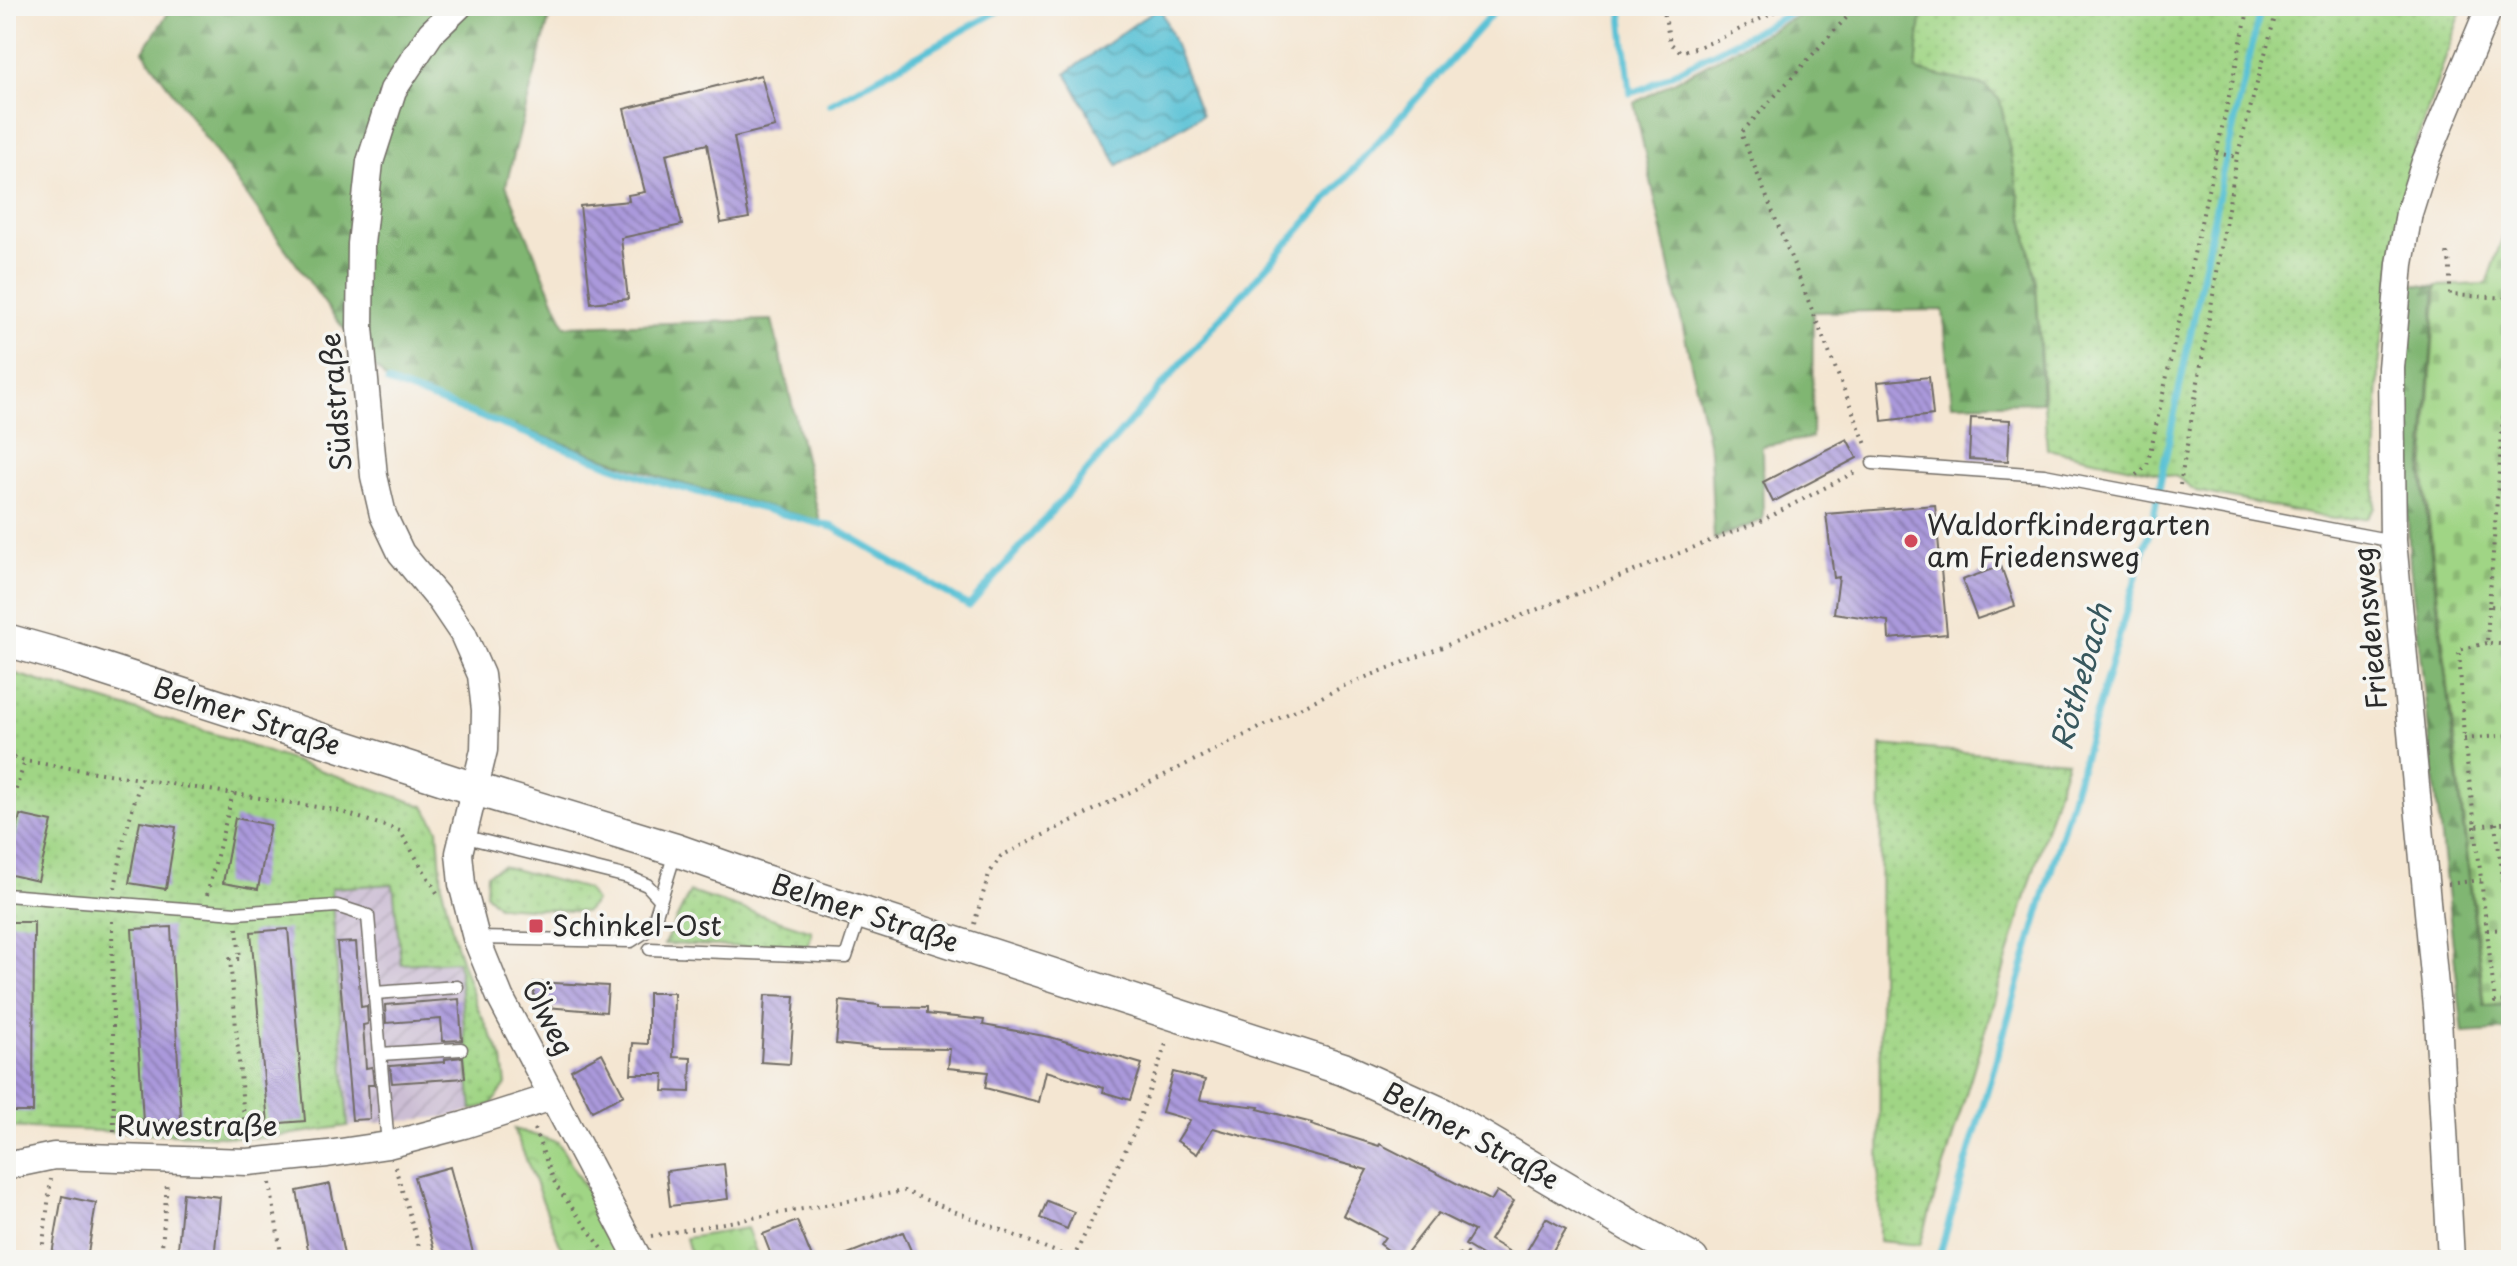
<svg xmlns="http://www.w3.org/2000/svg" width="2517" height="1266" font-family="'Playpen Sans',sans-serif">
	<style>
		.industrial { fill: url(#industrial-furrows) }
		.grass { fill: url(#grass-dots); stroke: #668058; stroke-width: 2 }
		.forest { fill: url(#forest-firs); stroke: #56704e; stroke-width: 2 }
		.cemetery { fill: url(#cemetery-stones); stroke: #668058; stroke-width: 2 }
		.park { fill: url(#park-crowns); stroke: #668058; stroke-width: 2 }
		.water { fill: url(#water-waves); stroke: #427680; stroke-width: 2 }
		.lines { fill: none; stroke-linecap: round; stroke-linejoin: round }
		.stream { stroke: #58c1d5; stroke-width: 7 }
		.building { fill: url(#building-back-hatch) }
		.service-casing { stroke: #716c65; stroke-width: 15 }
		.minor-casing { stroke: #716c65; stroke-width: 29 }
		.tertiary-casing { stroke: #716c65; stroke-width: 35 }
		.path { stroke: #716c65; stroke-width: 4; stroke-dasharray: 2 6; stroke-linecap: butt }
		.service { stroke: #fff; stroke-width: 12 }
		.minor { stroke: #fff; stroke-width: 26 }
		.tertiary { stroke: #fff; stroke-width: 32 }
		.poi-dot { fill: #d1495b; stroke: #f6f6f2; stroke-width: 3 }
		.labels { text-anchor: middle; stroke-width: 7; stroke-linejoin: round; paint-order: stroke }
		.street-label { font-size: 28px; fill: #2b2b2b; stroke: #f6f6f2 }
		.poi-label { font-size: 28px; fill: #2b2b2b; stroke: #f6f6f2; text-anchor: start }
		.water-label { font-size: 30px; font-style: italic; fill: #38585e; stroke: #f6f6f2 }
	</style>
	<defs>
		<pattern id="industrial-furrows" width="10" height="10" patternUnits="userSpaceOnUse" patternTransform="scale(2)"><rect width="10" height="10" fill="#ccbed4"/><path d="M-1 1l2-2M0 10L10 0M9 11l2-2" fill="none" stroke="#afa3b6"/></pattern>
		<pattern id="grass-dots" width="8" height="8" patternUnits="userSpaceOnUse" patternTransform="scale(2)"><rect width="8" height="8" fill="#a0d585"/><path d="M2 2h.1M6 6h.1" fill="none" stroke="#8ab773" stroke-width="1.8" stroke-linecap="round"/></pattern>
		<pattern id="forest-firs" width="22" height="20" patternUnits="userSpaceOnUse" patternTransform="scale(2)"><rect width="22" height="20" fill="#80b672"/><path d="M5 1l3.5 6h-7zM16 11l3.5 6h-7z" fill="#69945e"/></pattern>
		<pattern id="cemetery-stones" width="16" height="16" patternUnits="userSpaceOnUse" patternTransform="scale(2)"><rect width="16" height="16" fill="#a0d585"/><path d="M2 7V4a2 2 0 0 1 4 0v3zM10 15v-3a2 2 0 0 1 4 0v3z" fill="#8ab773"/></pattern>
		<pattern id="park-crowns" width="20" height="18" patternUnits="userSpaceOnUse" patternTransform="scale(2)"><rect width="20" height="18" fill="#a0d585"/><path d="M2 6a3 3 0 1 1 6 0M12 15a3 3 0 1 1 6 0" fill="none" stroke="#8ab773"/></pattern>
		<pattern id="water-waves" width="16" height="10" patternUnits="userSpaceOnUse" patternTransform="scale(2)"><rect width="16" height="10" fill="#58c1d5"/><path d="M0 5q4-4 8 0t8 0" fill="none" stroke="#499dad"/></pattern>
		<pattern id="building-back-hatch" width="6" height="6" patternUnits="userSpaceOnUse" patternTransform="scale(2)"><rect width="6" height="6" fill="#aa99db"/><path d="M-1 5l2 2M0 0l6 6M5-1l2 2" fill="none" stroke="#8b7db2"/></pattern>
	</defs>
	<rect width="100%" height="100%" fill="#f6f6f2"/>
	<filter id="ink" filterUnits="userSpaceOnUse"><feTurbulence type="fractalNoise" baseFrequency=".0125" numOctaves="2"/><feDisplacementMap in="SourceGraphic" scale="16" xChannelSelector="R" yChannelSelector="G"/><feConvolveMatrix kernelMatrix="1 2 1 2 8 2 1 2 1" color-interpolation-filters="sRGB"/></filter>
	<filter id="wash" filterUnits="userSpaceOnUse"><feTurbulence type="fractalNoise" baseFrequency=".006" numOctaves="4" result="noise"/><feDisplacementMap in="SourceGraphic" scale="32" xChannelSelector="R" yChannelSelector="G"/><feGaussianBlur stdDeviation="1.8" result="paint"/><feColorMatrix in="noise" values="0 0 0 0 0 0 0 0 0 0 0 0 0 0 0 0 0 1.4 0 .05"/><feComposite in="paint" operator="in"/></filter>
	<g filter="url(#wash)">
		<rect width="100%" height="100%" fill="#f4e6d2"/>
		<!-- industrial -->
		<polygon class="industrial" points="394,884 458,960 472,1110 452,1116 348,1126 331,888"/>
		<!-- grass -->
		<g class="grass">
			<polygon points="1922,6 2463,6 2412,156 2399,211 2379,366 2375,508 2367,518 2333,519 2196,491 2177,477 2047,449 2036,283 2000,100 1916,70"/>
			<polygon points="6,671 224,737 424,806 438,829 442,887 456,945 478,1009 503,1059 506,1085 492,1104 472,1110 458,961 401,964 393,884 331,888 348,1126 266,1138 6,1127"/>
			<polygon points="1881,745 2067,761 1920,1245 1879,1241"/>
			<polygon points="502,866 587,889 595,901 586,912 498,906 486,894 487,874"/>
			<polygon points="690,892 812,931 808,949 664,944"/>
		</g>
		<!-- forest -->
		<g class="forest">
			<polygon points="173,6 591,6 549,19 506,185 565,326 772,320 820,521 665,479 388,382 336,319 143,51"/>
			<polygon points="1816,6 1922,6 1916,70 1985,86 2000,100 2036,283 2042,402 1952,404 1943,310 1813,312 1812,438 1762,446 1763,520 1714,539 1710,451 1634,103"/>
			<polygon points="2407,284 2436,287 2422,476 2484,1006 2511,1005 2511,1030 2463,1033 2410,564 2400,358"/>
		</g>
		<!-- cemetery -->
		<polygon class="cemetery" points="2511,214 2511,1003 2485,1005 2424,476 2437,286 2486,284"/>
		<!-- park -->
		<g class="park">
			<polygon points="514,1129 558,1142 627,1260 566,1260"/>
			<polygon points="747,1228 759,1260 692,1260 686,1238"/>
		</g>
		<!-- water -->
		<polygon class="water" points="1160,6 1202,115 1118,165 1066,73"/>
		<g class="lines">
			<!-- stream -->
			<g class="stream">
				<polyline points="1621,6 1630,93 1643,89 1805,6"/>
				<polyline points="830,104 1007,6"/>
				<polyline points="388,382 648,479 833,527 969,606 1221,318 1499,6"/>
				<polyline points="1938,1260 2153,519 2224,168 2261,6"/>
			</g>
		</g>
		<g id="blocks">
			<!-- building -->
			<g class="building">
				<polygon points="761,75 775,127 734,137 749,218 721,223 707,144 666,154 682,225 621,238 628,299 591,303 580,206 629,201 628,195 645,192 624,109"/>
				<polygon points="1929,377 1933,415 1882,421 1878,382"/>
				<polygon points="1971,418 2010,420 2008,461 1969,459"/>
				<polygon points="1847,439 1857,458 1773,502 1763,482"/>
				<polygon points="1935,505 1947,634 1889,639 1888,621 1834,613 1839,577 1834,578 1826,514"/>
				<polygon points="2001,566 2015,606 1977,619 1962,580"/>
				<polygon points="20,815 52,822 38,881 7,874"/>
				<polygon points="235,818 270,825 258,889 223,883"/>
				<polygon points="140,821 176,827 166,889 129,883"/>
				<polygon points="6,922 34,922 33,1112 6,1112"/>
				<polygon points="171,927 181,1120 143,1122 132,929"/>
				<polygon points="288,929 305,1121 268,1124 251,932"/>
				<polygon points="356,942 361,1007 367,1006 368,1024 363,1025 366,1068 372,1067 374,1085 368,1085 370,1119 352,1120 337,943"/>
				<polygon points="534,982 608,986 606,1012 534,1006"/>
				<polygon points="648,993 674,993 673,1057 691,1058 690,1092 663,1091 664,1074 631,1074 633,1043 648,1044"/>
				<polygon points="765,995 795,996 790,1064 761,1062"/>
				<polygon points="459,999 462,1040 443,1041 441,1019 386,1023 385,1005"/>
				<polygon points="840,1001 879,1005 879,1007 927,1008 927,1014 984,1020 983,1025 1050,1037 1142,1064 1130,1100 1103,1092 1104,1088 1046,1071 1039,1102 985,1088 988,1072 948,1068 950,1049 875,1048 836,1044"/>
				<polygon points="602,1053 624,1095 592,1111 571,1070"/>
				<polygon points="463,1057 465,1078 392,1083 390,1066 445,1062 445,1059"/>
				<polygon points="1173,1072 1205,1080 1200,1100 1259,1107 1258,1109 1312,1123 1311,1125 1379,1146 1380,1144 1491,1201 1497,1191 1514,1201 1490,1240 1522,1259 1546,1218 1566,1229 1547,1260 1490,1260 1465,1245 1474,1231 1438,1213 1401,1260 1380,1244 1385,1237 1343,1215 1367,1170 1213,1128 1197,1154 1177,1141 1190,1120 1162,1112"/>
				<polygon points="724,1164 728,1199 670,1206 666,1171"/>
				<polygon points="450,1167 475,1260 437,1260 414,1177"/>
				<polygon points="330,1184 345,1260 310,1260 297,1191"/>
				<polygon points="183,1193 220,1197 214,1260 177,1260"/>
				<polygon points="62,1196 96,1203 87,1260 51,1260"/>
				<polygon points="1047,1201 1074,1212 1067,1229 1040,1218"/>
				<polygon points="797,1221 813,1260 773,1260 763,1234"/>
				<polygon points="903,1232 915,1260 835,1260 835,1259"/>
			</g>
		</g>
	</g>
	<g filter="url(#ink)">
		<use href="#blocks" fill-opacity="0" stroke="#716c65" stroke-width="2"/>
		<g class="lines">
			<!-- service casing -->
			<g class="service-casing">
				<g id="service">
					<polyline points="2496,6 2511,9"/>
					<polyline points="1873,463 2044,475 2393,541"/>
					<polyline points="462,836 628,877 647,885 660,899"/>
					<polyline points="6,895 236,913 337,906 368,916 388,1145"/>
					<polyline points="476,938 631,941 645,932 655,918 675,853"/>
					<polyline points="650,949 846,957 860,914"/>
					<polyline points="375,993 457,987"/>
					<polyline points="380,1054 461,1049"/>
				</g>
			</g>
			<!-- minor casing -->
			<g class="minor-casing">
				<g id="minor">
					<polyline points="459,6 431,33 393,90 370,162 361,244 360,328 374,476 383,515 401,553 440,600 463,634 481,675 485,710 484,750 459,853 462,884 476,938 500,997 639,1260"/>
					<polyline points="6,1166 54,1156 248,1162 327,1154 388,1145 464,1125 552,1097"/>
					<polyline points="2451,1260 2438,1018 2393,541 2391,368 2400,264 2409,213 2425,162 2490,6"/>
				</g>
			</g>
			<!-- tertiary casing -->
			<g class="tertiary-casing">
				<polyline id="tertiary" points="6,640 66,657 475,789 676,850 764,881 1343,1069 1442,1114 1629,1225 1692,1260"/>
			</g>
			<!-- path -->
			<g class="path">
				<path d="M1663,6L1670,43L1680,51C1707,49 1760,18 1786,6"/>
				<polyline points="1857,6 1741,133 1867,447"/>
				<polyline points="2216,153 2237,157"/>
				<polyline points="2447,253 2450,264 2450,295 2511,298"/>
				<polyline points="2511,313 2489,606 2511,607"/>
				<polyline points="2136,475 2147,466 2249,6"/>
				<polyline points="2180,485 2237,157 2278,6"/>
				<polyline points="2489,606 2487,643 2511,645"/>
				<polyline points="2487,643 2459,650 2464,739 2475,826 2511,822"/>
				<polyline points="2464,739 2511,735"/>
				<polyline points="6,755 25,761 336,810 400,831 439,896"/>
				<polyline points="6,820 25,761"/>
				<polyline points="2496,823 2511,965"/>
				<polyline points="2475,826 2495,1002 2511,1001"/>
				<polyline points="2448,884 2481,880"/>
				<polyline points="115,888 124,839 141,778"/>
				<polyline points="207,895 233,793"/>
				<polyline points="112,921 114,1136"/>
				<polyline points="974,924 989,874 1001,856 1346,685 1763,520 1859,470"/>
				<polyline points="237,928 240,959 230,959 246,1141"/>
				<polyline points="2487,930 2511,929"/>
				<polyline points="534,1129 556,1186 607,1255"/>
				<polyline points="395,1167 423,1260"/>
				<polyline points="270,1183 282,1260"/>
				<polyline points="651,1236 904,1191 1076,1260"/>
				<polyline points="1073,1259 1136,1128 1167,1041"/>
				<polyline points="41,1260 51,1179"/>
				<polyline points="161,1260 167,1183"/>
				<polyline points="1453,1260 1463,1252 1477,1260"/>
			</g>
			<!-- service -->
			<use href="#service" class="service"/>
			<!-- minor -->
			<use href="#minor" class="minor"/>
			<!-- tertiary -->
			<use href="#tertiary" class="tertiary"/>
		</g>
	</g>
	<!-- markers -->
	<g class="poi-dot">
		<circle cx="1911" cy="541" r="8"/>
		<rect x="528" y="918" width="16" height="16" rx="4"/>
	</g>
	<g class="labels">
		<!-- street labels -->
		<g class="street-label">
			<text transform="translate(336 402) rotate(-95)" y="10">Südstraße</text>
			<text transform="translate(2370 628) rotate(-95)" y="10">Friedensweg</text>
			<text transform="translate(247 716) rotate(18)" y="10">Belmer Straße</text>
			<text transform="translate(865 913) rotate(18)" y="10">Belmer Straße</text>
			<text transform="translate(548 1018) rotate(63)" y="10">Ölweg</text>
			<text x="197" y="1136">Ruwestraße</text>
			<text transform="translate(1471 1136) rotate(28)" y="10">Belmer Straße</text>
		</g>
		<!-- poi labels -->
		<g class="poi-label">
			<text x="1927" y="535">Waldorfkindergarten<tspan x="1927" dy="32">am Friedensweg</tspan></text>
			<text x="552" y="936">Schinkel-Ost</text>
		</g>
		<!-- water labels -->
		<g class="water-label">
			<text transform="translate(2082 677) rotate(-74)" y="10">Röthebach</text>
		</g>
	</g>
	<!-- margin -->
	<rect width="2517" height="1266" fill="none" stroke="#f6f6f2" stroke-width="32"/>
</svg>
